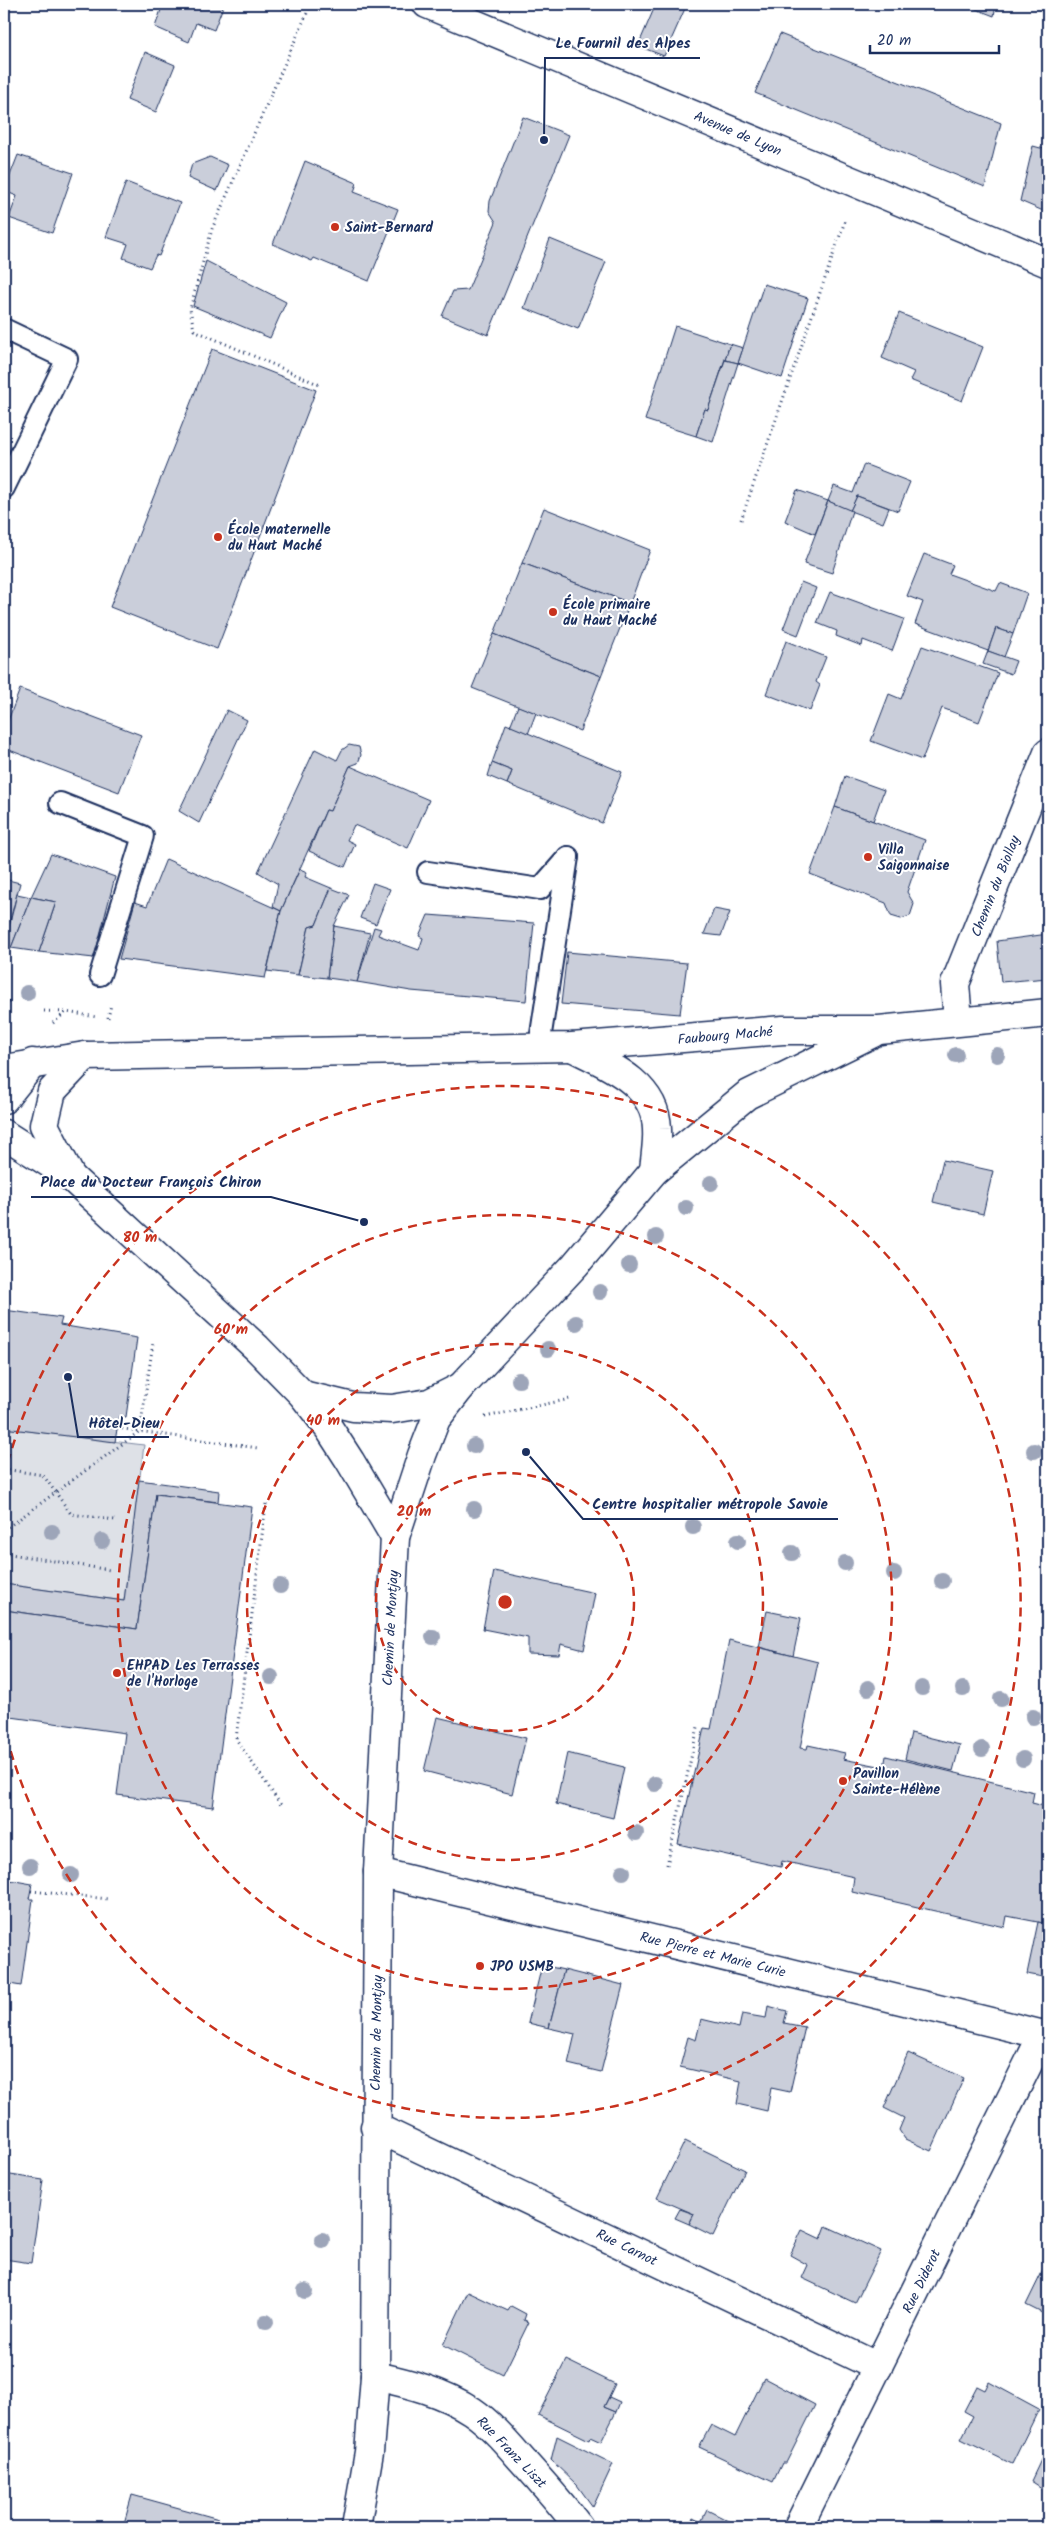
<svg xmlns="http://www.w3.org/2000/svg" width="1052" height="2531" font-family="Kalam,sans-serif">
	<style>
		.green { fill: #dee1e7; stroke: #7c88a2 }
		.building { fill: #caceda; stroke: #1b2f5e }
		.lines { fill: none; stroke-linecap: round; stroke-linejoin: round }
		.service-casing { stroke: #1b2f5e; stroke-width: 24 }
		.minor-casing { stroke: #1b2f5e; stroke-width: 31 }
		.tertiary-casing { stroke: #1b2f5e; stroke-width: 31 }
		.primary-casing { stroke: #1b2f5e; stroke-width: 31 }
		.path { stroke: #1b2f5e; stroke-width: 3; stroke-dasharray: 1 4; stroke-linecap: butt }
		.service { stroke: #fff; stroke-width: 20 }
		.minor { stroke: #fff; stroke-width: 28 }
		.tertiary { stroke: #fff; stroke-width: 28 }
		.primary { stroke: #fff; stroke-width: 28 }
		.tree { fill: #9da5b9 }
		.ring { fill: none; stroke: #c8321e; stroke-width: 2.5; stroke-dasharray: 9 6 }
		.poi-dot { fill: #c8321e; stroke: #fff; stroke-width: 2 }
		.labels { text-anchor: middle; stroke-width: 4; stroke-linejoin: round; paint-order: stroke }
		.street-label { font-size: 14px; fill: #1b2f5e; stroke: #fff }
		.poi-label { font-size: 14px; font-weight: bold; fill: #1b2f5e; stroke: #fff; text-anchor: start }
		.centre { fill: #c8321e; stroke: #fff; stroke-width: 2.5 }
		.ring-label { font-size: 15px; text-anchor: middle; font-weight: bold; fill: #c8321e; stroke: #fff; stroke-width: 4; stroke-linejoin: round; paint-order: stroke }
		.leader { fill: none; stroke: #1b2f5e; stroke-width: 2 }
		.callout-dot { fill: #1b2f5e; stroke: #fff; stroke-width: 2 }
		.callout-label { font-size: 15px; text-anchor: middle; font-weight: bold; fill: #1b2f5e; stroke: #fff; stroke-width: 4; stroke-linejoin: round; paint-order: stroke }
	</style>
	<rect width="100%" height="100%" fill="#fff"/>
	<filter id="ink" filterUnits="userSpaceOnUse"><feTurbulence type="fractalNoise" baseFrequency=".02" numOctaves="2"/><feDisplacementMap in="SourceGraphic" scale="10" xChannelSelector="R" yChannelSelector="G"/><feConvolveMatrix kernelMatrix="1 2 1 2 8 2 1 2 1" color-interpolation-filters="sRGB"/></filter>
	<g filter="url(#ink)">
		<!-- green -->
		<polygon class="green" points="4,1428 144,1445 124,1601 4,1584"/>
		<!-- building -->
		<g class="building">
			<polygon points="163,4 224,4 214,30 196,23 189,42 155,27"/>
			<polygon points="656,4 687,4 664,56 638,46"/>
			<polygon points="963,4 996,4 994,16"/>
			<polygon points="780,34 1001,123 985,187 755,93"/>
			<polygon points="145,52 175,65 156,112 127,100"/>
			<polygon points="523,117 569,135 488,335 442,316 453,291 468,290 496,222 489,211 490,201"/>
			<polygon points="1033,146 1048,150 1048,213 1020,201"/>
			<polygon points="18,155 73,173 52,233 9,218 17,196 4,191"/>
			<polygon points="210,157 228,165 217,191 188,178 192,164"/>
			<polygon points="305,161 357,183 354,192 398,209 369,281 314,258 312,261 273,244"/>
			<polygon points="126,182 180,203 159,256 156,255 150,268 123,258 128,244 106,237"/>
			<polygon points="550,239 606,262 578,329 524,308"/>
			<polygon points="206,261 286,302 270,338 193,306"/>
			<polygon points="764,284 808,298 782,378 738,363"/>
			<polygon points="899,313 983,347 962,401 910,380 914,372 882,358"/>
			<polygon points="675,326 730,344 708,410 705,409 696,436 645,420"/>
			<polygon points="730,344 743,348 738,363 725,360"/>
			<polygon points="212,349 316,390 217,649 110,607"/>
			<polygon points="725,360 738,363 713,442 696,436 705,409 708,410"/>
			<polygon points="864,464 910,482 898,511 857,496 850,511 828,501 834,486 853,493"/>
			<polygon points="797,490 828,501 815,534 785,521"/>
			<polygon points="857,496 889,508 883,523 850,511"/>
			<polygon points="828,501 852,511 832,573 804,564"/>
			<polygon points="544,508 650,550 630,603 522,563"/>
			<polygon points="924,554 953,565 949,574 996,591 1000,583 1027,593 1013,634 996,628 988,651 915,624 923,602 907,596"/>
			<polygon points="522,563 630,603 601,676 494,634"/>
			<polygon points="801,582 816,588 798,635 783,629"/>
			<polygon points="830,592 904,619 892,651 863,640 862,646 836,636 837,631 817,623"/>
			<polygon points="996,628 1013,634 1004,657 988,651"/>
			<polygon points="494,634 601,676 580,731 472,688"/>
			<polygon points="786,641 826,657 816,682 820,685 810,711 766,694"/>
			<polygon points="922,646 998,673 979,722 942,708 922,760 871,741 889,694 901,699"/>
			<polygon points="988,651 1016,661 1011,674 983,664"/>
			<polygon points="20,689 141,735 119,792 4,748 4,731"/>
			<polygon points="518,706 536,713 528,734 510,726"/>
			<polygon points="227,710 247,720 199,823 179,811"/>
			<polygon points="506,724 622,772 602,823 507,784 512,771 492,763"/>
			<polygon points="349,745 359,747 361,755 358,763 350,766 330,811 326,810 281,911 273,907 278,884 258,872 315,749 337,760 342,750"/>
			<polygon points="492,763 512,771 507,784 488,776"/>
			<polygon points="350,766 429,800 408,848 354,825 347,840 355,844 345,867 309,851 326,810 330,811"/>
			<polygon points="845,776 884,790 873,821 835,807"/>
			<polygon points="835,807 925,840 907,892 914,904 910,916 901,919 891,916 886,903 810,874"/>
			<polygon points="51,854 115,877 94,958 39,952 56,902 31,897"/>
			<polygon points="166,859 281,911 265,978 119,959 135,902 147,906"/>
			<polygon points="300,869 307,872 305,877 331,888 316,925 309,927 298,975 267,971 281,911"/>
			<polygon points="4,879 20,883 4,942"/>
			<polygon points="373,883 390,889 376,924 360,918"/>
			<polygon points="331,888 349,895 334,926 327,978 298,975 309,927 316,925"/>
			<polygon points="17,894 31,897 11,948 4,947"/>
			<polygon points="31,897 56,902 39,952 11,948"/>
			<polygon points="714,909 730,912 721,936 704,934"/>
			<polygon points="428,915 534,923 526,1001 411,991 357,982 374,927 381,929 378,935 419,950 423,938 419,936"/>
			<polygon points="334,926 370,933 357,982 327,978"/>
			<polygon points="1048,934 1048,978 1001,982 997,941"/>
			<polygon points="567,952 687,963 680,1014 561,1004"/>
			<polygon points="943,1160 993,1171 983,1214 933,1202"/>
			<polygon points="4,1310 62,1318 60,1325 137,1338 126,1417 119,1416 115,1442 4,1428"/>
			<polygon points="139,1480 219,1491 218,1502 156,1494 137,1629 4,1610 4,1584 124,1601"/>
			<polygon points="156,1494 252,1507 213,1807 117,1795 125,1733 4,1716 4,1610 137,1629"/>
			<polygon points="494,1571 595,1593 584,1650 561,1644 559,1655 528,1654 528,1638 483,1629"/>
			<polygon points="767,1611 801,1618 793,1656 759,1647"/>
			<polygon points="729,1640 818,1662 800,1748 807,1749 808,1745 845,1753 843,1759 884,1767 886,1756 1034,1792 1032,1803 1048,1807 1048,1924 1007,1916 1005,1927 852,1892 854,1877 782,1861 781,1867 678,1844 704,1728 711,1729"/>
			<polygon points="437,1717 526,1738 512,1794 424,1771"/>
			<polygon points="911,1733 960,1745 953,1771 905,1759"/>
			<polygon points="567,1753 624,1767 613,1818 556,1804"/>
			<polygon points="4,1879 32,1884 29,1899 33,1899 21,1986 4,1983"/>
			<polygon points="1038,1922 1048,1924 1048,1978 1027,1974"/>
			<polygon points="542,1965 564,1970 549,2028 528,2023"/>
			<polygon points="564,1970 623,1985 601,2072 568,2064 575,2034 549,2028"/>
			<polygon points="768,2006 787,2011 784,2023 805,2027 790,2092 771,2088 767,2111 737,2104 741,2081 680,2067 688,2037 696,2040 701,2019 739,2028 742,2014 766,2018"/>
			<polygon points="908,2053 964,2078 931,2151 905,2139 899,2130 904,2118 884,2108"/>
			<polygon points="685,2141 745,2170 713,2236 689,2224 694,2214 657,2198"/>
			<polygon points="4,2174 43,2180 31,2263 4,2259"/>
			<polygon points="680,2209 694,2214 689,2224 675,2218"/>
			<polygon points="826,2226 881,2251 855,2303 802,2278 808,2265 790,2255 802,2230 821,2239"/>
			<polygon points="1048,2260 1048,2316 1026,2305"/>
			<polygon points="468,2292 508,2311 511,2306 526,2314 524,2320 529,2322 503,2375 443,2345"/>
			<polygon points="566,2360 615,2384 604,2407 616,2412 601,2442 590,2437 589,2440 538,2415"/>
			<polygon points="764,2378 815,2405 786,2463 782,2463 773,2482 699,2447 711,2425 735,2437"/>
			<polygon points="989,2382 1039,2409 1012,2464 961,2439 973,2416 964,2411 977,2386 985,2390"/>
			<polygon points="609,2397 620,2402 616,2412 604,2407"/>
			<polygon points="557,2436 613,2464 593,2507 577,2485 551,2460"/>
			<polygon points="1048,2445 1048,2492 1031,2481"/>
			<polygon points="132,2495 219,2519 217,2527 123,2527"/>
			<polygon points="707,2510 741,2527 712,2527 701,2522"/>
			<polygon points="693,2518 701,2522 712,2527 688,2527"/>
		</g>
		<g class="lines">
			<!-- service casing -->
			<g class="service-casing">
				<g id="service">
					<polyline points="4,329 67,359 4,488"/>
					<polyline points="60,803 143,836 100,975"/>
					<polyline points="428,872 540,889 568,857"/>
					<polyline points="539,1047 568,857"/>
				</g>
			</g>
			<!-- minor casing -->
			<g class="minor-casing">
				<g id="minor">
					<polyline points="958,1021 955,984 1048,753"/>
					<path d="M572,1047C606,1064 656,1083 657,1129C658,1143 655,1157 654,1171"/>
					<polyline points="4,1099 33,1063"/>
					<polyline points="71,1177 44,1125 52,1091 85,1056"/>
					<polyline points="378,1872 1048,2036"/>
					<polyline points="375,2127 878,2367"/>
					<path d="M375,2376C408,2383 443,2392 472,2411C491,2424 507,2443 522,2460C542,2482 561,2503 579,2527"/>
					<polyline points="798,2527 1043,2034"/>
				</g>
			</g>
			<!-- tertiary casing -->
			<g class="tertiary-casing">
				<g id="tertiary">
					<polyline points="4,1069 85,1056 572,1047 783,1030 879,1030 1048,1013"/>
					<polyline points="4,1134 71,1177 257,1348 303,1395 330,1430 350,1461 395,1537"/>
					<polyline points="303,1395 353,1407 392,1409 429,1403 461,1387 575,1265 654,1171 747,1095 873,1033"/>
					<polyline points="356,2527 369,2452 375,2376 378,1872 395,1537 422,1455 436,1419 461,1387"/>
				</g>
			</g>
			<!-- primary casing -->
			<g class="primary-casing">
				<polyline id="primary" points="427,4 1048,263"/>
			</g>
			<!-- path -->
			<g class="path">
				<polyline points="311,4 212,229 190,309 194,330 320,385"/>
				<polyline points="741,520 846,218"/>
				<polyline points="4,1001 12,1003"/>
				<polyline points="44,1011 66,1012"/>
				<polyline points="108,1018 111,1005"/>
				<polyline points="53,1023 66,1012 97,1017"/>
				<polyline points="485,1417 570,1399"/>
				<polyline points="117,1428 258,1448"/>
				<polyline points="4,1469 43,1475 71,1514 115,1520"/>
				<polyline points="266,1504 236,1739 281,1805"/>
				<polyline points="4,1530 140,1431 153,1343"/>
				<polyline points="4,1553 110,1570"/>
				<polyline points="667,1865 698,1727"/>
				<polyline points="31,1891 109,1899"/>
			</g>
			<!-- service -->
			<use href="#service" class="service"/>
			<!-- minor -->
			<use href="#minor" class="minor"/>
			<!-- tertiary -->
			<use href="#tertiary" class="tertiary"/>
			<!-- primary -->
			<use href="#primary" class="primary"/>
		</g>
		<!-- trees -->
		<g class="tree">
			<circle cx="27" cy="993" r="8"/>
			<circle cx="956" cy="1055" r="8"/>
			<circle cx="997" cy="1055" r="8"/>
			<circle cx="711" cy="1183" r="8"/>
			<circle cx="686" cy="1208" r="8"/>
			<circle cx="656" cy="1237" r="8"/>
			<circle cx="629" cy="1265" r="8"/>
			<circle cx="600" cy="1292" r="8"/>
			<circle cx="576" cy="1323" r="8"/>
			<circle cx="548" cy="1349" r="8"/>
			<circle cx="519" cy="1380" r="8"/>
			<circle cx="474" cy="1446" r="8"/>
			<circle cx="1034" cy="1451" r="8"/>
			<circle cx="474" cy="1509" r="8"/>
			<circle cx="693" cy="1527" r="8"/>
			<circle cx="52" cy="1532" r="8"/>
			<circle cx="102" cy="1541" r="8"/>
			<circle cx="738" cy="1541" r="8"/>
			<circle cx="792" cy="1553" r="8"/>
			<circle cx="845" cy="1563" r="8"/>
			<circle cx="894" cy="1573" r="8"/>
			<circle cx="942" cy="1581" r="8"/>
			<circle cx="280" cy="1586" r="8"/>
			<circle cx="433" cy="1637" r="8"/>
			<circle cx="271" cy="1677" r="8"/>
			<circle cx="868" cy="1688" r="8"/>
			<circle cx="922" cy="1688" r="8"/>
			<circle cx="963" cy="1689" r="8"/>
			<circle cx="1001" cy="1699" r="8"/>
			<circle cx="1033" cy="1717" r="8"/>
			<circle cx="982" cy="1749" r="8"/>
			<circle cx="1023" cy="1759" r="8"/>
			<circle cx="655" cy="1784" r="8"/>
			<circle cx="636" cy="1833" r="8"/>
			<circle cx="30" cy="1866" r="8"/>
			<circle cx="623" cy="1872" r="8"/>
			<circle cx="71" cy="1875" r="8"/>
			<circle cx="322" cy="2240" r="8"/>
			<circle cx="305" cy="2291" r="8"/>
			<circle cx="266" cy="2322" r="8"/>
		</g>
	</g>
	<!-- distance rings -->
	<g class="ring">
		<circle cx="505" cy="1602" r="129"/>
		<circle cx="505" cy="1602" r="258"/>
		<circle cx="505" cy="1602" r="387"/>
		<path d="M4 1477A516 516 0 1 1 4 1727"/>
	</g>
	<!-- markers -->
	<g class="poi-dot">
		<circle cx="335" cy="227" r="5"/>
		<circle cx="218" cy="537" r="5"/>
		<circle cx="553" cy="612" r="5"/>
		<circle cx="868" cy="857" r="5"/>
		<circle cx="117" cy="1673" r="5"/>
		<circle cx="843" cy="1781" r="5"/>
		<circle cx="480" cy="1966" r="5"/>
	</g>
	<g class="labels">
		<!-- street labels -->
		<g class="street-label">
			<text transform="translate(738 133) rotate(23)" y="5">Avenue de Lyon</text>
			<text transform="translate(995 886) rotate(-68)" y="5">Chemin du Biollay</text>
			<text transform="translate(725 1035) rotate(-5)" y="5">Faubourg Maché</text>
			<text transform="translate(390 1628) rotate(-87)" y="5">Chemin de Montjay</text>
			<text transform="translate(713 1954) rotate(14)" y="5">Rue Pierre et Marie Curie</text>
			<text transform="translate(376 2033) rotate(-89)" y="5">Chemin de Montjay</text>
			<text transform="translate(627 2247) rotate(26)" y="5">Rue Carnot</text>
			<text transform="translate(921 2281) rotate(-64)" y="5">Rue Diderot</text>
			<text transform="translate(512 2452) rotate(46)" y="5">Rue Franz Liszt</text>
		</g>
		<!-- poi labels -->
		<g class="poi-label">
			<text x="345" y="232">Saint-Bernard</text>
			<text x="228" y="534">École maternelle<tspan x="228" dy="16">du Haut Maché</tspan></text>
			<text x="563" y="609">École primaire<tspan x="563" dy="16">du Haut Maché</tspan></text>
			<text x="878" y="854">Villa<tspan x="878" dy="16">Saigonnaise</tspan></text>
			<text x="127" y="1670">EHPAD Les Terrasses<tspan x="127" dy="16">de l'Horloge</tspan></text>
			<text x="853" y="1778">Pavillon<tspan x="853" dy="16">Sainte-Hélène</tspan></text>
			<text x="490" y="1971">JPO USMB</text>
		</g>
	</g>
	<circle cx="505" cy="1602" r="8" class="centre"/>
	<g class="ring-label">
		<text x="140" y="1242">80 m</text>
		<text x="231" y="1334">60 m</text>
		<text x="323" y="1425">40 m</text>
		<text x="414" y="1516">20 m</text>
	</g>
	<!-- callouts -->
	<path class="leader" d="M544 140L545 58H700M364 1222L271 1197H31M68 1377L78 1437H169M526 1452L583 1519H838"/>
	<g class="callout-dot">
		<circle cx="544" cy="140" r="5"/>
		<circle cx="364" cy="1222" r="5"/>
		<circle cx="68" cy="1377" r="5"/>
		<circle cx="526" cy="1452" r="5"/>
	</g>
	<g class="callout-label">
		<text x="623" y="48">Le Fournil des Alpes</text>
		<text x="151" y="1187">Place du Docteur François Chiron</text>
		<text x="124" y="1428">Hôtel-Dieu</text>
		<text x="710" y="1509">Centre hospitalier métropole Savoie</text>
	</g>
	<!-- margin -->
	<rect width="1052" height="2531" fill="none" stroke="#fff" stroke-width="20"/>
	<rect x="10" y="10" width="1032" height="2511" fill="none" stroke="#1b2f5e" stroke-width="2" filter="url(#ink)"/>
	<!-- scale -->
	<path d="M870 45v8h129v-8" fill="none" stroke="#1b2f5e" stroke-width="2.5"/>
	<text x="877" y="45" font-size="15" fill="#1b2f5e" stroke="#ffffff" stroke-width="4" paint-order="stroke">20 m</text>
</svg>
